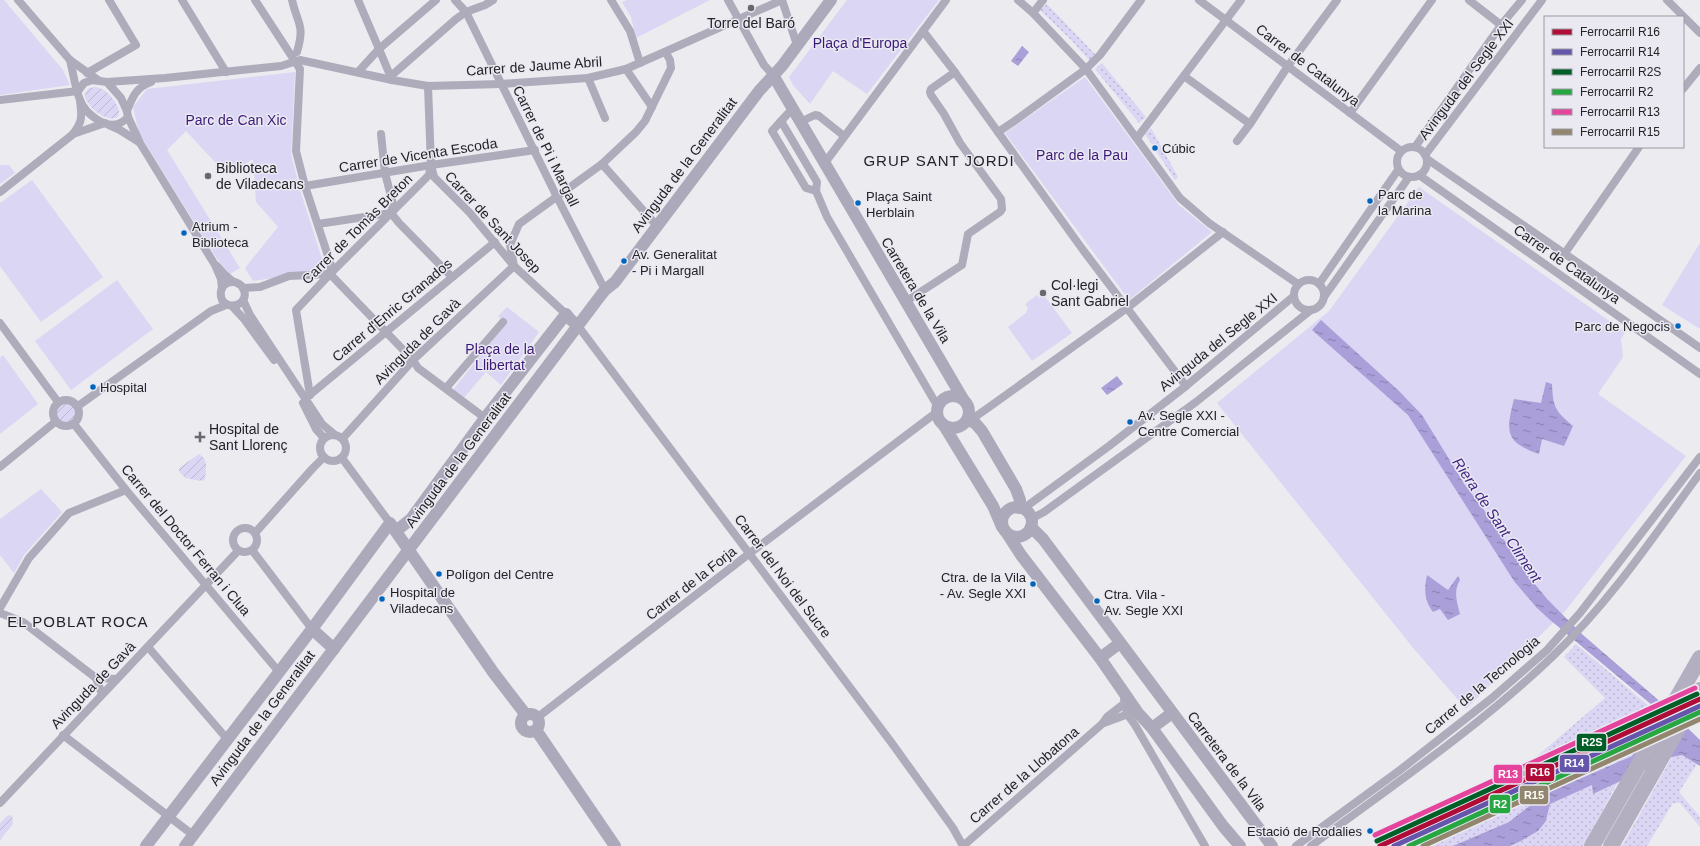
<svg xmlns="http://www.w3.org/2000/svg" width="1700" height="846" font-family="Helvetica,sans-serif">
	<style>
		.grass { fill: url(#grass-dots) }
		.park { fill: #dad6f4 }
		.garden { fill: url(#garden-furrows) }
		.water { fill: url(#water-ripples) }
		.lines { fill: none; stroke-linecap: round; stroke-linejoin: round }
		.street { stroke: #aeabbb; stroke-width: 8 }
		.secondary { stroke: #acaaba; stroke-width: 12 }
		.highway { stroke: #b4afc0; stroke-width: 16 }
		.rail-1-casing { stroke: #eae9f2; stroke-width: 8 }
		.rail-2-casing { stroke: #eae9f2; stroke-width: 8 }
		.rail-3-casing { stroke: #eae9f2; stroke-width: 8 }
		.rail-4-casing { stroke: #eae9f2; stroke-width: 8 }
		.rail-5-casing { stroke: #eae9f2; stroke-width: 8 }
		.rail-6-casing { stroke: #eae9f2; stroke-width: 8 }
		.rail-1 { stroke: #af0d38; stroke-width: 5 }
		.rail-2 { stroke: #6556ac; stroke-width: 5 }
		.rail-3 { stroke: #005f27; stroke-width: 5 }
		.rail-4 { stroke: #26a741; stroke-width: 5 }
		.rail-5 { stroke: #e5449c; stroke-width: 5 }
		.rail-6 { stroke: #93866e; stroke-width: 5 }
		.poi-dot { fill: #69696d; stroke: #eae9f2; stroke-width: 1.5 }
		.bus-dot { fill: #0065bd; stroke: #eae9f2; stroke-width: 1.5 }
		.labels { text-anchor: middle; stroke-width: 3; stroke-linejoin: round; paint-order: stroke }
		.bus-label { font-size: 13px; fill: #232326; stroke: #eae9f2; text-anchor: start }
		.poi-label { font-size: 14px; fill: #232326; stroke: #eae9f2; text-anchor: start }
		.park-label { font-size: 14px; fill: #3a1977; stroke: #eae9f2 }
		.street-label { font-size: 14px; fill: #232326; stroke: #eae9f2 }
		.neighbourhood-label { font-size: 15px; letter-spacing: 1px; fill: #232326; stroke: #eae9f2 }
		.water-label { font-size: 15px; font-style: italic; fill: #422582; stroke: #eae9f2 }
		.line-badge { stroke: #eae9f2; stroke-width: 1.5 }
		.badge-label { font-size: 11px; text-anchor: middle; font-weight: bold; fill: #fff }
	</style>
	<defs>
		<pattern id="grass-dots" width="8" height="8" patternUnits="userSpaceOnUse"><rect width="8" height="8" fill="#dad6f4"/><path d="M2 2h.1M6 6h.1" fill="none" stroke="#bbb7d1" stroke-width="1.8" stroke-linecap="round"/></pattern>
		<pattern id="garden-furrows" width="10" height="10" patternUnits="userSpaceOnUse"><rect width="10" height="10" fill="#dad6f4"/><path d="M-1 1l2-2M0 10L10 0M9 11l2-2" fill="none" stroke="#bbb7d1"/></pattern>
		<pattern id="water-ripples" width="26" height="14" patternUnits="userSpaceOnUse"><rect width="26" height="14" fill="#aa9fd8"/><path d="M2 4q2-2 4 0t4 0M15 11q2-2 4 0t4 0" fill="none" stroke="#8a81af"/></pattern>
	</defs>
	<rect width="100%" height="100%" fill="#ebebf0"/>
	<!-- grass -->
	<g class="grass">
		<polygon points="1047,4 1095,54 1090,61 1071,40 1040,10"/>
		<polygon points="1102,63 1146,117 1139,123 1095,69"/>
		<polygon points="1151,128 1178,177 1175,180 1145,134"/>
		<polygon points="1576,644 1657,713 1517,775 1514,769 1529,763 1605,698 1564,657"/>
		<polygon points="1644,735 1632,756 1545,794 1517,823 1465,846 1415,846 1413,842"/>
		<polygon points="1682,755 1697,764 1679,792 1700,817 1700,827 1680,803 1673,803 1647,846 1622,846 1672,757"/>
		<polygon points="1618,782 1583,846 1510,846 1519,842 1546,821 1550,804 1592,784 1593,794"/>
	</g>
	<!-- park -->
	<g class="park">
		<polygon points="0,0 4,0 63,70 70,85 0,95"/>
		<polygon points="627,0 710,0 636,38 631,17 622,2"/>
		<polygon points="847,0 939,0 867,94 833,71 810,104 793,85 789,77"/>
		<polygon points="295,72 291,154 300,190 326,271 253,281 245,268 278,227 256,202 253,159 227,175 186,131 167,150 240,268 230,274 217,259 139,133 133,107 147,89"/>
		<polygon points="1085,77 1179,205 1212,232 1129,300 1005,133"/>
		<polygon points="0,165 9,165 15,173 0,184"/>
		<polygon points="32,180 103,277 41,322 0,266 0,203"/>
		<polygon points="1419,187 1625,332 1621,339 1623,357 1598,394 1686,456 1566,610 1466,709 1414,649 1217,403 1329,311"/>
		<polygon points="1700,243 1700,329 1662,305"/>
		<polygon points="117,280 153,329 71,390 35,341"/>
		<polygon points="1043,294 1072,333 1032,361 1008,327 1026,313 1028,308 1025,304 1037,295 1039,298"/>
		<polygon points="507,307 539,332 501,385 486,372 463,399 453,390 505,324 498,316"/>
		<polygon points="3,355 38,404 0,434 0,358"/>
		<polygon points="41,489 62,512 24,555 14,573 0,555 0,519"/>
	</g>
	<!-- garden -->
	<g class="garden">
		<path d="M96,87C105,89 111,95 115,102C130,125 101,122 89,104C84,98 83,93 89,88Z"/>
		<circle cx="66" cy="413" r="10"/>
		<path d="M199,454C209,460 206,469 205,479L202,481L185,478L179,471V468Z"/>
		<polygon points="12,815 13,824 0,840 0,823 7,816"/>
	</g>
	<!-- water -->
	<g class="water">
		<polygon points="1022,46 1029,52 1018,66 1011,61"/>
		<polygon points="1321,320 1399,391 1422,415 1465,485 1484,510 1529,577 1548,600 1583,635 1663,704 1700,740 1700,766 1682,755 1672,757 1593,794 1592,785 1550,804 1546,821 1538,831 1519,842 1510,846 1453,846 1509,822 1545,794 1632,756 1644,735 1656,726 1659,711 1549,619 1536,607 1514,581 1408,415 1312,330"/>
		<polygon points="1117,376 1123,384 1107,395 1101,388"/>
		<path d="M1546,382L1552,384C1553,407 1555,411 1573,426L1564,446L1542,439L1539,454C1504,442 1506,431 1514,399L1541,403Z"/>
		<path d="M1427,575L1448,590L1458,576L1460,580C1453,591 1457,602 1460,614L1448,620L1440,609L1433,612C1424,600 1424,589 1427,575Z"/>
	</g>
	<g class="lines">
		<!-- street -->
		<g class="street">
			<polyline points="18,0 70,60 98,80"/>
			<polyline points="182,0 226,72"/>
			<polyline points="255,0 300,69 296,151 305,186 331,265 330,274"/>
			<path d="M292,0C298,26 305,24 297,52"/>
			<polyline points="358,0 379,49 436,0"/>
			<polyline points="455,0 466,12 557,197 605,290"/>
			<polyline points="611,0 630,31 640,63"/>
			<polyline points="728,0 764,65 773,75"/>
			<polyline points="782,0 797,45"/>
			<polyline points="1018,0 1033,13 1086,69 1180,198 1209,223 1298,284"/>
			<polyline points="1199,0 1401,151"/>
			<polyline points="1469,0 1501,25"/>
			<polyline points="1667,0 1700,33"/>
			<polyline points="1033,13 1043,0"/>
			<polyline points="923,31 954,71 1083,250 1186,386"/>
			<path d="M70,60C73,72 75,88 80,100C85,113 105,130 120,123C123,122 126,119 128,117"/>
			<polyline points="626,69 652,107"/>
			<polyline points="358,72 379,49 392,80"/>
			<polyline points="87,73 136,45 109,0"/>
			<polyline points="391,76 456,19 466,12 485,5 493,0"/>
			<polyline points="1184,76 1250,124"/>
			<polyline points="588,78 605,118"/>
			<polyline points="107,82 165,78 281,66 300,60 392,80 428,86 501,84 588,78 626,69 782,0"/>
			<polyline points="428,86 431,165 434,177 470,213 514,266 566,314"/>
			<polyline points="1683,89 1700,68"/>
			<polyline points="78,91 84,83 92,80 107,82 121,98 127,111 128,117 140,143 215,265 221,279 222,288"/>
			<polyline points="0,100 78,91"/>
			<polyline points="793,108 772,131 806,188 816,191"/>
			<path d="M127,111C132,98 136,87 151,82"/>
			<polyline points="1350,113 1432,0"/>
			<polyline points="781,121 817,182 816,191 827,217 938,407"/>
			<polyline points="800,122 815,115 819,116 844,136"/>
			<polyline points="109,125 120,130 139,142"/>
			<polyline points="998,132 1013,122 1086,69 1100,55 1141,0"/>
			<polyline points="73,134 105,123"/>
			<polyline points="381,134 385,173 393,204 391,213 399,223 452,277"/>
			<polyline points="1137,138 1241,0"/>
			<polyline points="1237,141 1250,124 1288,66 1337,0"/>
			<circle cx="1412" cy="162" r="15"/>
			<polyline points="1415,147 1501,25 1522,0"/>
			<polyline points="1425,155 1542,0"/>
			<polyline points="1427,159 1616,289 1700,348"/>
			<polyline points="602,164 657,226"/>
			<polyline points="824,164 946,0"/>
			<polyline points="1419,175 1700,374"/>
			<polyline points="305,186 431,165 535,150"/>
			<path d="M0,192L72,135C83,122 82,116 80,101"/>
			<polyline points="318,224 391,213"/>
			<polyline points="1565,253 1639,147"/>
			<path d="M217,266C221,271 226,276 231,280C235,283 241,283 243,288C251,303 230,312 222,300C218,289 224,281 235,282"/>
			<polyline points="330,274 413,360 418,368 485,418"/>
			<circle cx="1309" cy="295" r="15"/>
			<polyline points="1319,284 1398,170"/>
			<polyline points="243,288 260,287 289,276 330,274"/>
			<polyline points="1324,297 1409,177"/>
			<polyline points="243,300 250,315 322,424 334,434"/>
			<polyline points="905,302 962,265 968,234 1000,212 1002,209 1001,199 960,143 944,114 931,95 930,92 931,89 955,72"/>
			<polyline points="232,306 244,319 274,360"/>
			<polyline points="0,323 58,402"/>
			<polyline points="578,326 891,742 953,828 963,846"/>
			<polyline points="446,388 503,322"/>
			<polyline points="310,395 296,310 330,274 429,175 431,165"/>
			<polyline points="306,398 495,242"/>
			<circle cx="66" cy="413" r="13"/>
			<polyline points="303,403 316,429 324,438"/>
			<polyline points="78,406 211,311 226,305"/>
			<polyline points="968,418 975,417 992,405 1127,308 1223,232"/>
			<polyline points="74,424 126,490 279,672"/>
			<circle cx="333" cy="448" r="13"/>
			<polyline points="343,438 413,360 514,266 510,245 519,224 602,164 636,132 645,121 671,68 670,60 666,53"/>
			<polyline points="342,458 390,523"/>
			<polyline points="0,467 55,422"/>
			<polyline points="1023,509 1109,446 1186,386 1294,296"/>
			<polyline points="1031,519 1044,512 1196,402 1311,310"/>
			<circle cx="245" cy="540" r="12"/>
			<polyline points="255,533 313,468 324,457"/>
			<polyline points="252,550 312,629"/>
			<polyline points="0,608 29,558 69,513 126,490"/>
			<polyline points="0,613 23,622 96,678 102,694"/>
			<polyline points="148,647 228,740"/>
			<polyline points="96,678 116,679"/>
			<polyline points="1124,699 1127,714 1135,725 1205,846"/>
			<polyline points="538,717 750,553 937,412"/>
			<polyline points="1695,721 1700,717"/>
			<polyline points="1104,723 1131,713"/>
			<polyline points="63,735 193,835"/>
			<polyline points="0,803 238,551"/>
			<polyline points="963,846 1102,724 1107,717 1125,703"/>
			<polyline points="1296,846 1400,770 1492,698 1547,650 1580,613 1700,457"/>
			<path d="M1311,846C1393,785 1479,727 1553,656C1610,602 1654,536 1700,473"/>
		</g>
		<!-- secondary -->
		<g class="secondary">
			<polyline points="773,75 963,399"/>
			<circle cx="953" cy="412" r="16"/>
			<polyline points="967,420 975,423 982,431 1016,489 1020,500 1019,508"/>
			<polyline points="943,424 993,506 1002,527"/>
			<circle cx="1017" cy="522" r="15"/>
			<polyline points="1031,527 1043,539 1272,846"/>
			<polyline points="396,531 411,519 485,418 566,314 570,319 578,326"/>
			<polyline points="1008,535 1021,555 1100,658 1138,713 1152,728 1223,826 1240,846"/>
			<polyline points="312,629 334,649"/>
			<polyline points="1100,658 1120,643"/>
			<circle cx="530" cy="723" r="9"/>
			<polyline points="1152,728 1172,713"/>
			<polyline points="536,730 615,846"/>
			<polyline points="146,846 312,629 390,523 493,672 526,715"/>
			<polyline points="185,846 601,295 605,290 615,282 759,91 782,66 831,0"/>
		</g>
		<!-- highway -->
		<g class="highway">
			<polyline points="1592,846 1700,658"/>
			<polyline points="1611,846 1700,690"/>
		</g>
		<!-- rail-1 casing -->
		<g class="rail-1-casing">
			<polyline id="rail-1" points="1380,846 1700,699"/>
		</g>
		<!-- rail-2 casing -->
		<g class="rail-2-casing">
			<polyline id="rail-2" points="1394,846 1700,706"/>
		</g>
		<!-- rail-3 casing -->
		<g class="rail-3-casing">
			<polyline id="rail-3" points="1377,841 1697,694"/>
		</g>
		<!-- rail-4 casing -->
		<g class="rail-4-casing">
			<polyline id="rail-4" points="1409,846 1700,712"/>
		</g>
		<!-- rail-5 casing -->
		<g class="rail-5-casing">
			<polyline id="rail-5" points="1375,835 1695,688"/>
		</g>
		<!-- rail-6 casing -->
		<g class="rail-6-casing">
			<polyline id="rail-6" points="1423,846 1700,719"/>
		</g>
		<!-- rail-1 -->
		<use href="#rail-1" class="rail-1"/>
		<!-- rail-2 -->
		<use href="#rail-2" class="rail-2"/>
		<!-- rail-3 -->
		<use href="#rail-3" class="rail-3"/>
		<!-- rail-4 -->
		<use href="#rail-4" class="rail-4"/>
		<!-- rail-5 -->
		<use href="#rail-5" class="rail-5"/>
		<!-- rail-6 -->
		<use href="#rail-6" class="rail-6"/>
	</g>
	<!-- markers -->
	<g class="poi-dot">
		<circle cx="751" cy="8" r="4"/>
		<circle cx="208" cy="176" r="4"/>
		<circle cx="1043" cy="293" r="4"/>
		<path d="M198 431h4v4h4v4h-4v4h-4v-4h-4v-4h4z"/>
	</g>
	<g class="bus-dot">
		<circle cx="1155" cy="148" r="3.5"/>
		<circle cx="1370" cy="201" r="3.5"/>
		<circle cx="858" cy="203" r="3.5"/>
		<circle cx="184" cy="233" r="3.5"/>
		<circle cx="624" cy="261" r="3.5"/>
		<circle cx="1678" cy="326" r="3.5"/>
		<circle cx="93" cy="387" r="3.5"/>
		<circle cx="1130" cy="422" r="3.5"/>
		<circle cx="439" cy="574" r="3.5"/>
		<circle cx="1033" cy="584" r="3.5"/>
		<circle cx="382" cy="599" r="3.5"/>
		<circle cx="1097" cy="601" r="3.5"/>
		<circle cx="1370" cy="831" r="3.5"/>
	</g>
	<g class="labels">
		<!-- bus labels -->
		<g class="bus-label">
			<text x="1162" y="153">Cúbic</text>
			<text x="1378" y="199">Parc de<tspan x="1378" dy="16">la Marina</tspan></text>
			<text x="866" y="201">Plaça Saint<tspan x="866" dy="16">Herblain</tspan></text>
			<text x="192" y="231">Atrium -<tspan x="192" dy="16">Biblioteca</tspan></text>
			<text x="632" y="259">Av. Generalitat<tspan x="632" dy="16">- Pi i Margall</tspan></text>
			<text x="1670" y="331" text-anchor="end">Parc de Negocis</text>
			<text x="100" y="392">Hospital</text>
			<text x="1138" y="420">Av. Segle XXI -<tspan x="1138" dy="16">Centre Comercial</tspan></text>
			<text x="446" y="579">Polígon del Centre</text>
			<text x="1026" y="582" text-anchor="end">Ctra. de la Vila<tspan x="1026" dy="16">- Av. Segle XXI</tspan></text>
			<text x="390" y="597">Hospital de<tspan x="390" dy="16">Viladecans</tspan></text>
			<text x="1104" y="599">Ctra. Vila -<tspan x="1104" dy="16">Av. Segle XXI</tspan></text>
			<text x="1362" y="836" text-anchor="end">Estació de Rodalies</text>
		</g>
		<!-- poi labels -->
		<g class="poi-label">
			<text x="751" y="28" text-anchor="middle">Torre del Baró</text>
			<text x="216" y="173">Biblioteca<tspan x="216" dy="16">de Viladecans</tspan></text>
			<text x="1051" y="290">Col·legi<tspan x="1051" dy="16">Sant Gabriel</tspan></text>
			<text x="209" y="434">Hospital de<tspan x="209" dy="16">Sant Llorenç</tspan></text>
		</g>
		<!-- park labels -->
		<g class="park-label">
			<text x="860" y="48">Plaça d'Europa</text>
			<text x="236" y="125">Parc de Can Xic</text>
			<text x="1082" y="160">Parc de la Pau</text>
			<text x="500" y="354">Plaça de la<tspan x="500" dy="16">Llibertat</tspan></text>
		</g>
		<!-- street labels -->
		<g class="street-label">
			<text transform="translate(1308 65) rotate(37)" y="5">Carrer de Catalunya</text>
			<text transform="translate(534 66) rotate(-4)" y="5">Carrer de Jaume Abril</text>
			<text transform="translate(1466 79) rotate(-53)" y="5">Avinguda del Segle XXI</text>
			<text transform="translate(546 146) rotate(64)" y="5">Carrer de Pi i Margall</text>
			<text transform="translate(418 155) rotate(-9)" y="5">Carrer de Vicenta Escoda</text>
			<text transform="translate(684 165) rotate(-53)" y="5">Avinguda de la Generalitat</text>
			<text transform="translate(493 222) rotate(47)" y="5">Carrer de Sant Josep</text>
			<text transform="translate(357 229) rotate(-45)" y="5">Carrer de Tomàs Breton</text>
			<text transform="translate(1567 264) rotate(35)" y="5">Carrer de Catalunya</text>
			<text transform="translate(916 290) rotate(59)" y="5">Carretera de la Vila</text>
			<text transform="translate(392 310) rotate(-40)" y="5">Carrer d'Enric Granados</text>
			<text transform="translate(417 341) rotate(-45)" y="5">Avinguda de Gavà</text>
			<text transform="translate(1218 342) rotate(-39)" y="5">Avinguda del Segle XXI</text>
			<text transform="translate(458 460) rotate(-53)" y="5">Avinguda de la Generalitat</text>
			<text transform="translate(186 540) rotate(50)" y="5">Carrer del Doctor Ferran i Clua</text>
			<text transform="translate(783 576) rotate(53)" y="5">Carrer del Noi del Sucre</text>
			<text transform="translate(691 583) rotate(-38)" y="5">Carrer de la Forja</text>
			<text transform="translate(93 685) rotate(-46)" y="5">Avinguda de Gavà</text>
			<text transform="translate(1482 685) rotate(-40)" y="5">Carrer de la Tecnologia</text>
			<text transform="translate(262 718) rotate(-53)" y="5">Avinguda de la Generalitat</text>
			<text transform="translate(1227 761) rotate(53)" y="5">Carretera de la Vila</text>
			<text transform="translate(1024 775) rotate(-41)" y="5">Carrer de la Llobatona</text>
		</g>
		<!-- neighbourhood labels -->
		<g class="neighbourhood-label">
			<text x="939" y="166">GRUP SANT JORDI</text>
			<text x="78" y="627">EL POBLAT ROCA</text>
		</g>
		<!-- water labels -->
		<g class="water-label">
			<text transform="translate(1497 520) rotate(56)" y="5">Riera de Sant Climent</text>
		</g>
	</g>
	<g class="line-badge">
		<rect x="1576" y="733" width="31" height="19" rx="4" fill="#005f27"/>
		<rect x="1559" y="754" width="31" height="19" rx="4" fill="#6556ac"/>
		<rect x="1525" y="763" width="30" height="19" rx="4" fill="#af0d38"/>
		<rect x="1493" y="764" width="30" height="20" rx="4" fill="#e5449c"/>
		<rect x="1519" y="785" width="30" height="20" rx="4" fill="#93866e"/>
		<rect x="1489" y="794" width="22" height="20" rx="4" fill="#26a741"/>
	</g>
	<g class="badge-label">
		<text x="1592" y="746">R2S</text>
		<text x="1574" y="767">R14</text>
		<text x="1540" y="776">R16</text>
		<text x="1508" y="778">R13</text>
		<text x="1534" y="799">R15</text>
		<text x="1500" y="808">R2</text>
	</g>
	<!-- legend -->
	<rect x="1544" y="16" width="140" height="132" fill="#eae9f2" stroke="#9a9aa0"/>
	<rect x="1552" y="29" width="20" height="6" fill="#af0d38" stroke="#9a9aa0"/>
	<text x="1580" y="36" font-size="12" fill="#232326">Ferrocarril R16</text>
	<rect x="1552" y="49" width="20" height="6" fill="#6556ac" stroke="#9a9aa0"/>
	<text x="1580" y="56" font-size="12" fill="#232326">Ferrocarril R14</text>
	<rect x="1552" y="69" width="20" height="6" fill="#005f27" stroke="#9a9aa0"/>
	<text x="1580" y="76" font-size="12" fill="#232326">Ferrocarril R2S</text>
	<rect x="1552" y="89" width="20" height="6" fill="#26a741" stroke="#9a9aa0"/>
	<text x="1580" y="96" font-size="12" fill="#232326">Ferrocarril R2</text>
	<rect x="1552" y="109" width="20" height="6" fill="#e5449c" stroke="#9a9aa0"/>
	<text x="1580" y="116" font-size="12" fill="#232326">Ferrocarril R13</text>
	<rect x="1552" y="129" width="20" height="6" fill="#93866e" stroke="#9a9aa0"/>
	<text x="1580" y="136" font-size="12" fill="#232326">Ferrocarril R15</text>
</svg>
